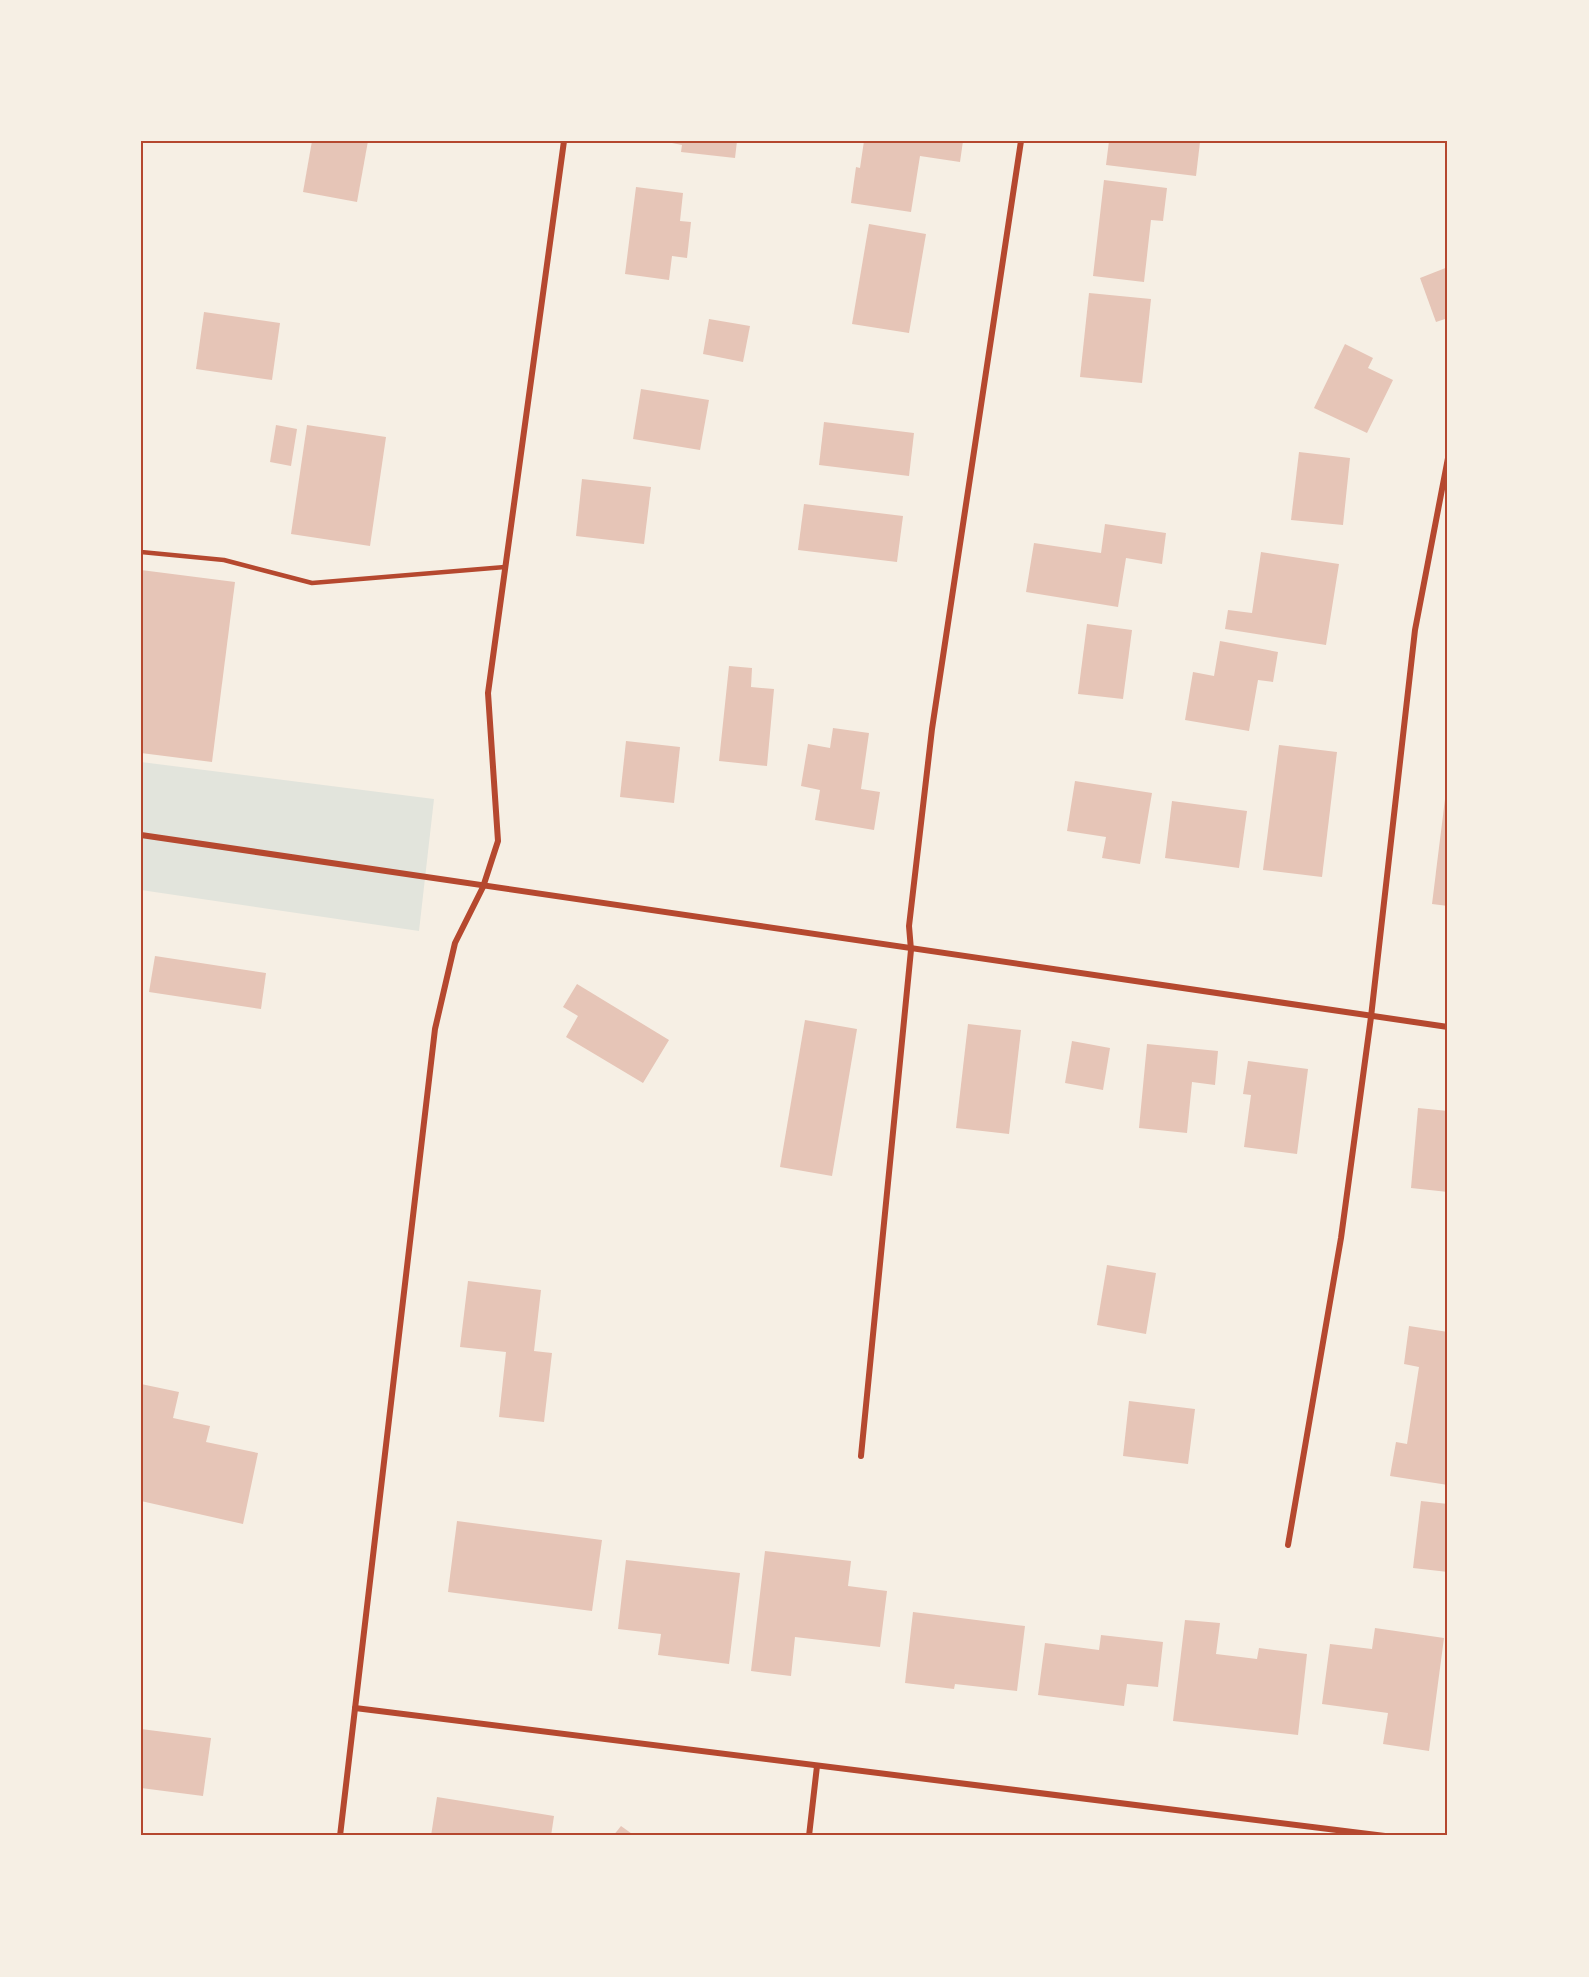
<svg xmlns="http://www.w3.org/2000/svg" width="1589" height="1977" font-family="'Open Sans',sans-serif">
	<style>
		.green { fill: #e2e4dc }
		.building { fill: #e6c5b7 }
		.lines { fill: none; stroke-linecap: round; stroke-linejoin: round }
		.service { stroke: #b5482f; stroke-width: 4.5 }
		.minor { stroke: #b5482f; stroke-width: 6 }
		.neatline { fill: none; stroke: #b5482f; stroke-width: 2 }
	</style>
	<rect width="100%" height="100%" fill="#f6efe4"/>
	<!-- green -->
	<polygon class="green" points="141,762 434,799 419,931 141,890"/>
	<!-- building -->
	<g class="building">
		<polygon points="312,141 368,141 357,202 303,192"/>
		<polygon points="662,141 737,141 735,158 681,152 682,145"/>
		<polygon points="864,141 963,141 960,162 920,156 911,212 851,203 856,167 860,168"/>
		<polygon points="1109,141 1200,142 1196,176 1106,165"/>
		<polygon points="1104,180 1167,188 1163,221 1151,220 1144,282 1093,276"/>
		<polygon points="636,187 683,193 680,221 691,222 687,258 672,256 669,280 625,274"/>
		<polygon points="869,224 926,234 909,333 852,324"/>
		<polygon points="1448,267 1448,318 1436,322 1420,278"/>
		<polygon points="1089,293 1151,299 1142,383 1080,377"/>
		<polygon points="204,312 280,323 272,380 196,369"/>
		<polygon points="709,319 750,326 743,362 703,354"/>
		<polygon points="1345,344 1373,358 1368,368 1393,380 1367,433 1314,408"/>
		<polygon points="641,389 709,400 700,450 633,439"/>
		<polygon points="824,422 914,433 909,476 819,465"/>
		<polygon points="276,425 297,429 291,466 270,462"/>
		<polygon points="307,425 386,437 370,546 291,534"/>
		<polygon points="1299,452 1350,458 1343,525 1291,520"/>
		<polygon points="582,479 651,487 644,544 576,536"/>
		<polygon points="804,504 903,516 897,562 798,550"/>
		<polygon points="1105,524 1166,533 1162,564 1126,558 1118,607 1026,592 1034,543 1101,553"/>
		<polygon points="1261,552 1339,564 1326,645 1225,629 1228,610 1252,613"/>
		<polygon points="141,570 235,582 212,762 141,753"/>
		<polygon points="1087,624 1132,630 1123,699 1078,694"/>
		<polygon points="1220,641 1278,652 1273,682 1258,680 1249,731 1185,720 1193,672 1214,676"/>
		<polygon points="729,666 752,668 751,687 774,689 767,766 719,761"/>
		<polygon points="833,728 869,733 861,789 880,792 874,830 815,820 820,790 801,786 808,744 830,748"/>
		<polygon points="626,741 680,747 674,803 620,797"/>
		<polygon points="1279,745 1337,752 1322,877 1263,870"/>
		<polygon points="1075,781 1152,793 1140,864 1102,858 1106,837 1067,831"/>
		<polygon points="1447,783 1448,783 1448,906 1432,904"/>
		<polygon points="1172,801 1247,811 1239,868 1165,858"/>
		<polygon points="155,956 266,973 261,1009 149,992"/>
		<polygon points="577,984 669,1040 643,1083 566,1037 578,1016 563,1007"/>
		<polygon points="805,1020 857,1029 832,1176 780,1167"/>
		<polygon points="968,1024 1021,1030 1009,1134 956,1128"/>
		<polygon points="1072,1041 1110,1048 1103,1090 1065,1083"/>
		<polygon points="1147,1044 1218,1051 1215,1085 1192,1082 1187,1133 1139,1128"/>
		<polygon points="1248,1061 1308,1069 1297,1154 1244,1147 1251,1095 1243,1094"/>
		<polygon points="1418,1108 1448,1111 1448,1192 1411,1188"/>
		<polygon points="1107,1265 1156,1273 1146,1334 1097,1325"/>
		<polygon points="468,1281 541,1290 534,1351 552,1353 544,1422 499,1417 506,1352 460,1347"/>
		<polygon points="1409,1326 1448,1332 1448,1485 1390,1476 1396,1442 1407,1444 1419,1367 1404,1364"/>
		<polygon points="141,1384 179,1392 173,1418 210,1426 206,1442 258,1453 243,1524 141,1501"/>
		<polygon points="1129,1401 1195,1409 1188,1464 1123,1456"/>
		<polygon points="1421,1501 1448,1504 1448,1572 1413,1568"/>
		<polygon points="457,1521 602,1540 592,1611 448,1592"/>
		<polygon points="765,1551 851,1561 848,1586 887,1591 880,1647 795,1637 791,1676 751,1671"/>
		<polygon points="626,1560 740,1573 729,1664 658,1655 661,1634 618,1629"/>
		<polygon points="913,1612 1025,1626 1017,1691 955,1684 954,1689 905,1683"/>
		<polygon points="1185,1620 1220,1623 1216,1654 1257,1659 1259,1648 1307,1654 1298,1735 1173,1721"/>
		<polygon points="1375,1628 1444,1638 1429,1751 1383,1744 1388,1713 1322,1704 1330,1644 1372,1649"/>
		<polygon points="1101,1635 1163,1642 1158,1687 1127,1684 1124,1706 1038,1695 1045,1643 1099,1650"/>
		<polygon points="141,1729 211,1738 203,1796 141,1788"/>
		<polygon points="437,1797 554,1816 551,1836 431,1836"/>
		<polygon points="621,1826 635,1836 613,1836"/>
	</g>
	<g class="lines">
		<!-- service -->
		<polyline class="service" points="141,552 224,560 312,583 505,567"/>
		<!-- minor -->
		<g class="minor">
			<polyline points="141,835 1448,1027"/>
			<polyline points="861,1456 911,950 909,926 932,729 1021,141"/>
			<polyline points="1288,1545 1341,1238 1371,1017 1415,630 1448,458"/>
			<polyline points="355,1708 1385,1836"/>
			<polyline points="340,1836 435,1029 455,943 483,887 498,841 488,693 564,141"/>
			<polyline points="809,1836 817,1766"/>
		</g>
	</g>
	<!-- border -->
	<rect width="1589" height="1977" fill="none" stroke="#f6efe4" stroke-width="285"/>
	<rect x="142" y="142" width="1304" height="1692" class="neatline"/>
</svg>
